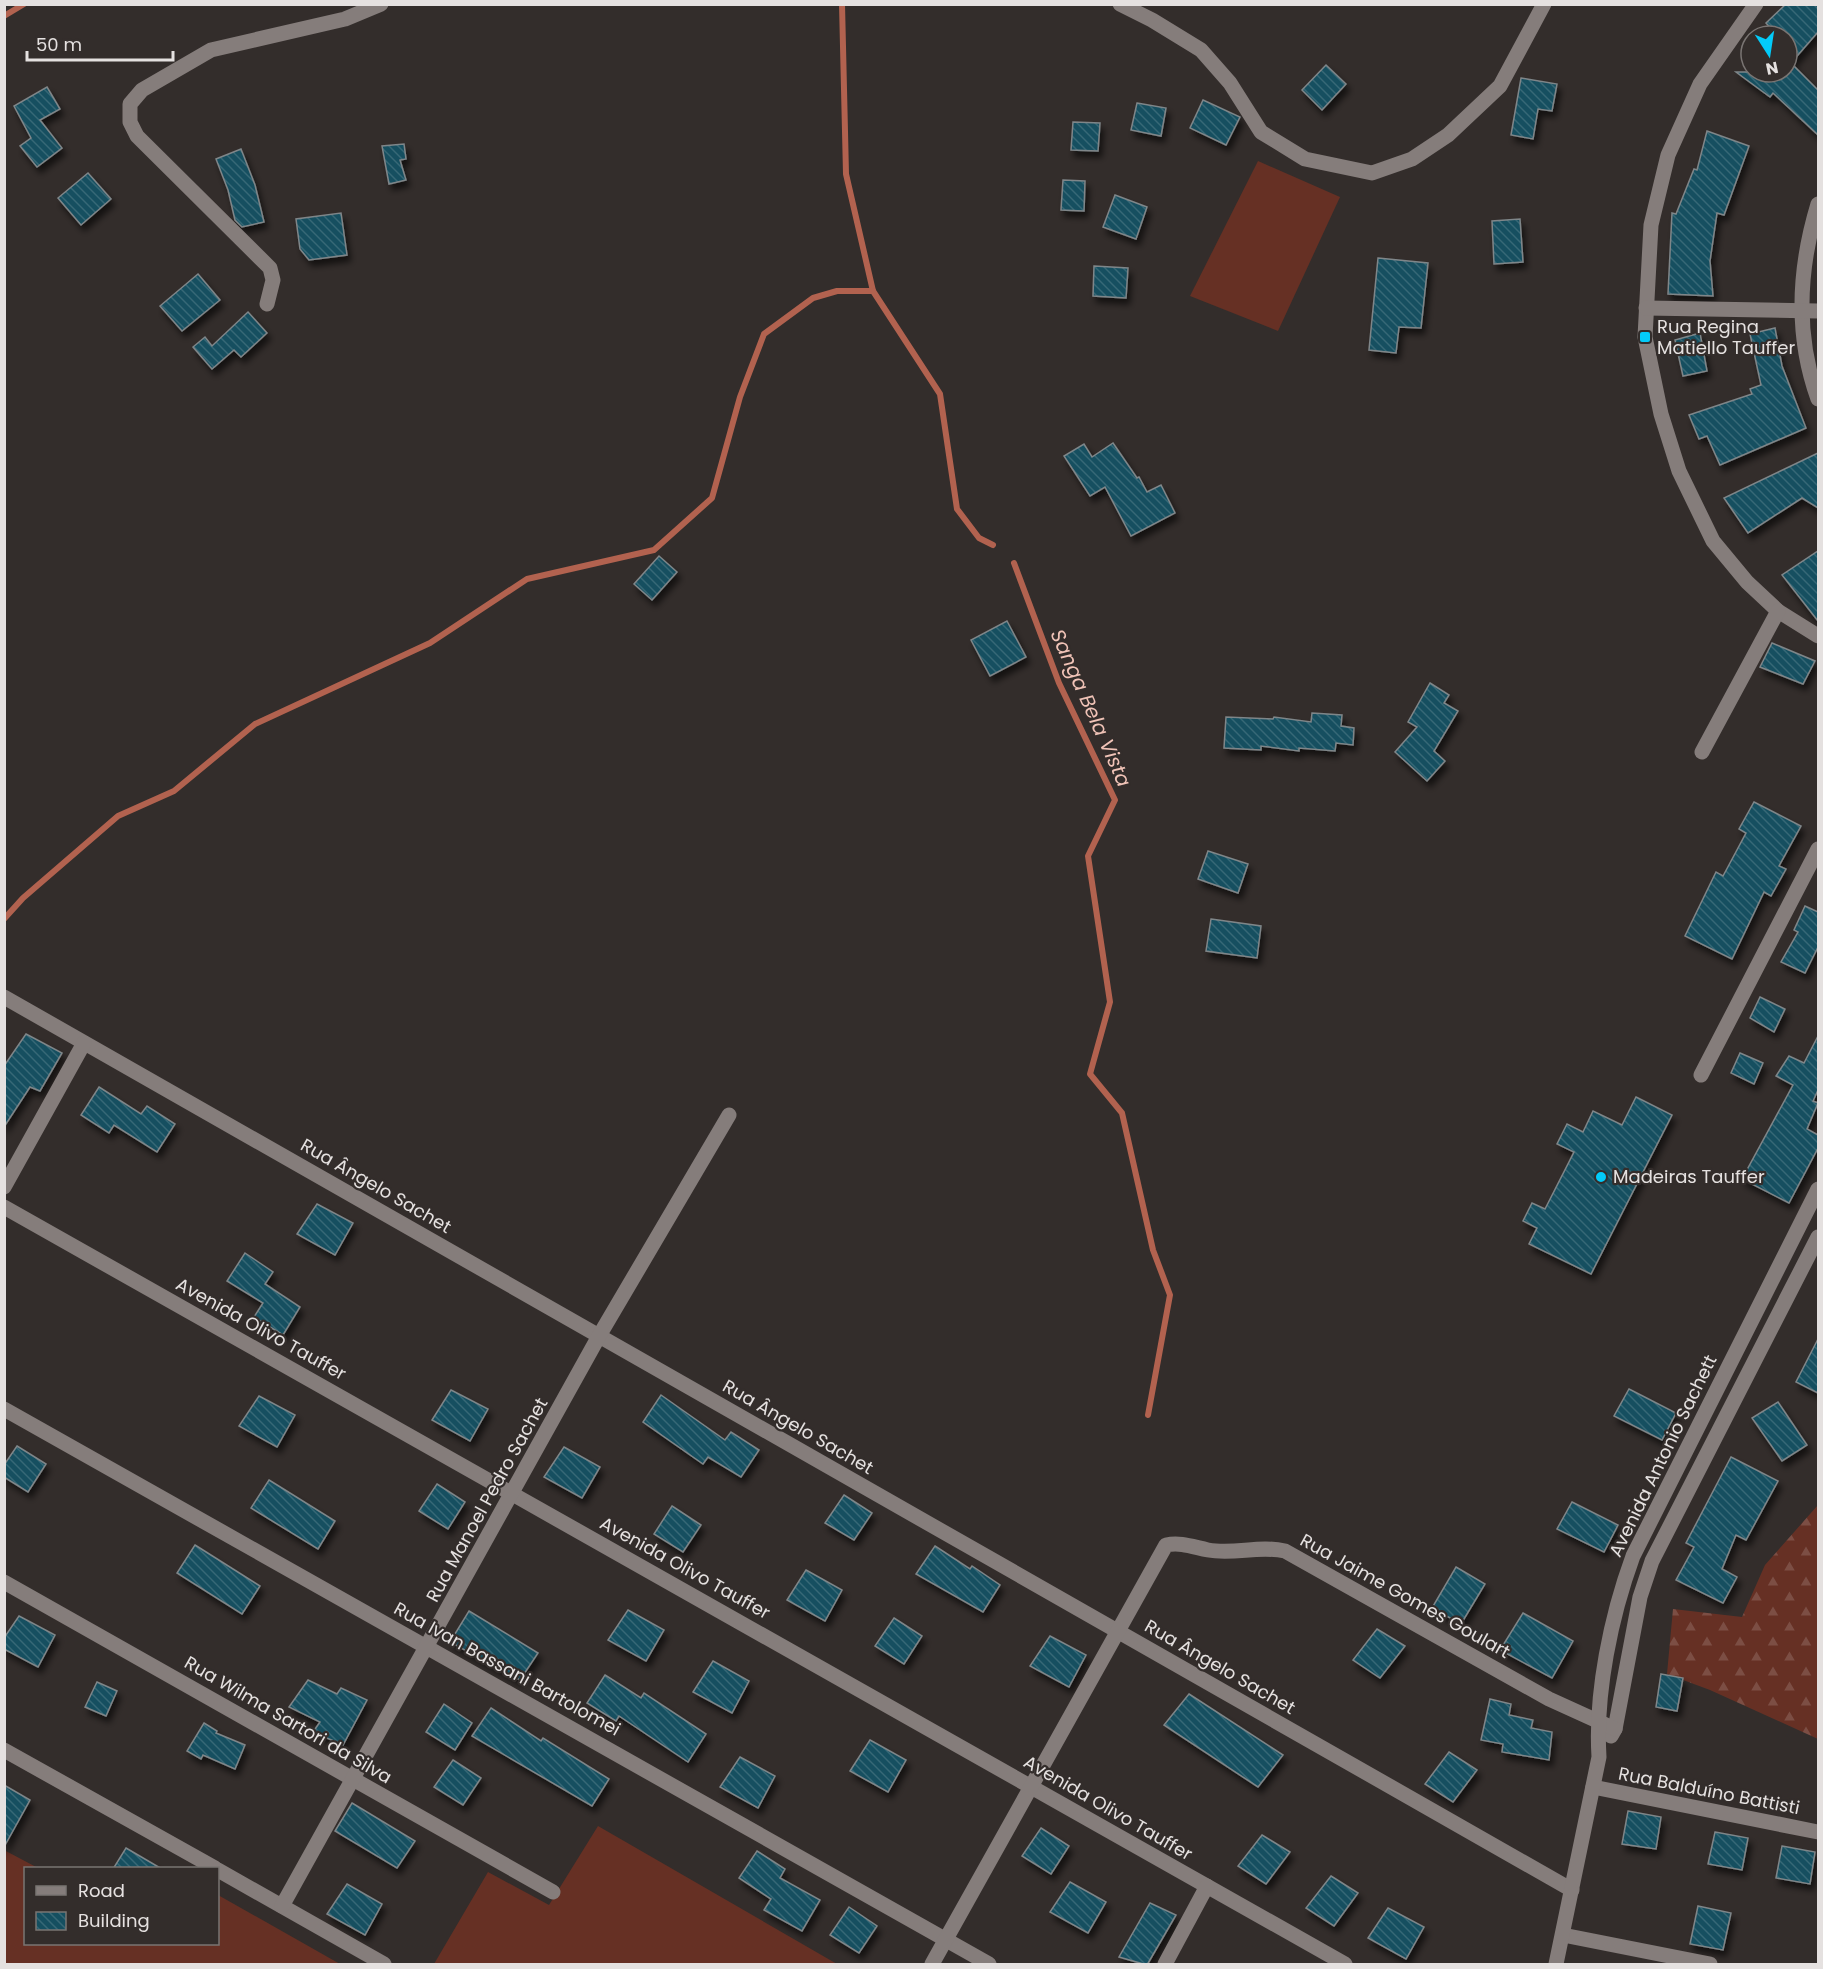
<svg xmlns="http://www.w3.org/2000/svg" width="1823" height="1969" font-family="Poppins,sans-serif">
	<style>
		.grass { fill: #663024 }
		.forest { fill: url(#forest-firs) }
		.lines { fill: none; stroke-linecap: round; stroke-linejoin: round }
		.stream { stroke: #b2624f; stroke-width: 6 }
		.building { fill: url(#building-back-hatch); stroke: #7f8689; stroke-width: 1.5; filter: url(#shadow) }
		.minor { stroke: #857d7b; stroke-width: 15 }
		.poi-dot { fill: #03cbf9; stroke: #332d2b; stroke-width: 2 }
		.labels { text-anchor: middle; stroke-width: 4.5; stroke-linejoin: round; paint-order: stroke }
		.poi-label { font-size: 18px; fill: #e5e1e0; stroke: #332d2b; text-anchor: start }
		.street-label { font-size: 18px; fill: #e5e1e0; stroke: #332d2b }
		.water-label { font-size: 20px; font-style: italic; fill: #f0c3b7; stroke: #332d2b }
	</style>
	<defs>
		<pattern id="forest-firs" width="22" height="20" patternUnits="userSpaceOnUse" patternTransform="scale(1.5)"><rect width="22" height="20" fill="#663024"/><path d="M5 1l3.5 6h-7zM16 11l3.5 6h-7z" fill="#7c4e44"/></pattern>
		<pattern id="building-back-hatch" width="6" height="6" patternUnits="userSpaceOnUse" patternTransform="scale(1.5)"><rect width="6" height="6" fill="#154f60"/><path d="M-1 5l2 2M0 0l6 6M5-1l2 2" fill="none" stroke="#376876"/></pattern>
		<filter id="shadow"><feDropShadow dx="3.5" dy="6" stdDeviation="3" flood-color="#0009"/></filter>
	</defs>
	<rect width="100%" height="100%" fill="#332d2b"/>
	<!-- grass -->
	<g class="grass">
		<polygon points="1258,161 1340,197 1278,331 1190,296"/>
		<polygon points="598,1826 837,1964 434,1964 488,1872 549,1905"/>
		<polygon points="4,1850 38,1868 26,1868 26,1944 218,1944 218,1895 340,1964 5,1964"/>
	</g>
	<!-- forest -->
	<polygon class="forest" points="1818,1505 1818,1739 1710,1690 1667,1674 1673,1609 1742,1617 1765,1565"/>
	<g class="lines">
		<!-- stream -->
		<g class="stream">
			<polyline points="842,4 846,174 873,291 940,394 957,509 979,538 993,545"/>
			<polyline points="4,16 24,4"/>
			<polyline points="1014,563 1059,683 1115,800 1088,856 1110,1002 1090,1074 1122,1113 1153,1250 1170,1295 1148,1415"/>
			<polyline points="4,919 23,898 118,816 174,791 255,724 430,643 527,579 654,550 712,498 740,397 764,334 813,298 837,291 873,291"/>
		</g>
	</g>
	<!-- building -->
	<g class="building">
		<polygon points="1786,4 1818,4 1818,32 1791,63 1818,90 1818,135 1773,93 1770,97 1736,72 1787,72 1787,36 1778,36 1766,23"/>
		<polygon points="1326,65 1346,84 1322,110 1302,90"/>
		<polygon points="1521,78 1557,84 1552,111 1538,109 1533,139 1511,135"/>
		<polygon points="47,87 60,109 40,120 62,148 37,167 20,146 31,138 14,106"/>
		<polygon points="1203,100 1240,117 1226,145 1190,128"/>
		<polygon points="1137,103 1166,108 1161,136 1131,130"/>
		<polygon points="1073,122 1100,123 1098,151 1071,150"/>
		<polygon points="1707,131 1749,146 1724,215 1717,213 1710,261 1713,296 1668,294 1672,213 1676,214 1694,169 1697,170"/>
		<polygon points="404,144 406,159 400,160 406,180 389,184 382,146"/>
		<polygon points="241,149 255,185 264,222 242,227 235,220 228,190 216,159"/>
		<polygon points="88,173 111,199 81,225 58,198"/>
		<polygon points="1063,180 1085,181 1084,211 1061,210"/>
		<polygon points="1115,195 1147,207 1136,239 1103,227"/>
		<polygon points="341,213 347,255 309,260 300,249 296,219"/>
		<polygon points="1520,219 1523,262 1494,264 1492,221"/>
		<polygon points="1378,258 1428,263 1421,328 1399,327 1396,353 1369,350"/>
		<polygon points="1094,266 1128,268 1126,298 1093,296"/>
		<polygon points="198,274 220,300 182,331 160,306"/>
		<polygon points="248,312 267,333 241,357 234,350 212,369 193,347 205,337 212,346"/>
		<polygon points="1775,328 1782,366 1806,428 1720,465 1707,436 1699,439 1689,415 1752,394 1750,389 1761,385 1750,334"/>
		<polygon points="1700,333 1707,371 1683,376 1675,340"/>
		<polygon points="1113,443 1137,478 1139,477 1147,492 1161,485 1175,513 1131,536 1105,487 1090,496 1064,456 1084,444 1092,457"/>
		<polygon points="1818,453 1818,508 1802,498 1748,533 1724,498"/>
		<polygon points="1818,551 1818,621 1782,575"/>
		<polygon points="659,556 677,572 652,600 634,584"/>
		<polygon points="1007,621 1026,657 990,676 971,640"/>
		<polygon points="1772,643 1815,661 1803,684 1760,667"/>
		<polygon points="1430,683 1449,695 1444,703 1458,711 1434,751 1445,761 1427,781 1395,752 1417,727 1408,722"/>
		<polygon points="1312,713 1342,715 1341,726 1354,728 1353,745 1336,743 1335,751 1299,748 1299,751 1261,746 1261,750 1224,748 1226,717 1273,719 1274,717 1311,722"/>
		<polygon points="1754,802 1801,826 1779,866 1786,869 1771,896 1764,892 1732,959 1685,936 1716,872 1723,876 1746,833 1739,829"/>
		<polygon points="1208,851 1248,864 1238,893 1198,879"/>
		<polygon points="1805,906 1818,912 1818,947 1805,973 1781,962 1798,932 1794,930"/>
		<polygon points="1211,919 1261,926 1257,958 1206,951"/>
		<polygon points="1760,997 1785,1009 1774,1032 1750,1018"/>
		<polygon points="26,1034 62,1053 40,1091 30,1087 4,1127 4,1066"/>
		<polygon points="1818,1036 1818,1090 1813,1101 1818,1103 1807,1129 1818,1135 1818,1148 1789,1203 1742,1179 1793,1085 1776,1076 1789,1056 1804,1063"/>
		<polygon points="1740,1053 1763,1063 1754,1084 1731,1073"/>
		<polygon points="99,1087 141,1114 147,1106 175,1124 157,1152 114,1125 109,1133 81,1115"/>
		<polygon points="1636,1097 1672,1115 1591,1274 1529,1244 1537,1228 1523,1221 1532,1203 1545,1209 1574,1152 1557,1144 1567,1124 1583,1132 1593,1111 1622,1125"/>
		<polygon points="317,1204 353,1223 335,1255 297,1234"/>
		<polygon points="245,1253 273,1272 265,1284 300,1307 283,1335 254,1317 263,1303 227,1281"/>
		<polygon points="1818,1339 1818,1393 1796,1382"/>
		<polygon points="1629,1389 1676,1413 1662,1440 1614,1416"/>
		<polygon points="451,1390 488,1409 470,1441 432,1420"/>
		<polygon points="661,1395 725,1440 731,1432 759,1450 741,1477 708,1457 703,1464 643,1422"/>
		<polygon points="259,1396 295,1415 277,1447 239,1426"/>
		<polygon points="1778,1402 1807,1445 1782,1461 1752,1418"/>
		<polygon points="17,1446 46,1464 28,1492 4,1477 4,1465"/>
		<polygon points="564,1447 600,1467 582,1498 544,1477"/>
		<polygon points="1731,1457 1778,1481 1746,1540 1736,1535 1722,1569 1737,1577 1723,1603 1676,1580 1694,1547 1686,1543"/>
		<polygon points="269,1480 335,1521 318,1549 251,1508"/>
		<polygon points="437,1484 465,1502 448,1529 419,1511"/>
		<polygon points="844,1495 872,1513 854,1540 825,1523"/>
		<polygon points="1572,1502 1618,1525 1604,1552 1557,1529"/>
		<polygon points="672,1506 701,1525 683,1552 654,1534"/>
		<polygon points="195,1545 260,1586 242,1614 177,1573"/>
		<polygon points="935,1546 970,1569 972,1566 1000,1585 983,1612 916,1574"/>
		<polygon points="1456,1567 1485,1584 1461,1624 1432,1608"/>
		<polygon points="806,1570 842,1590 825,1621 787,1600"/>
		<polygon points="628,1610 664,1630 646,1661 608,1640"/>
		<polygon points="469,1611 538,1653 520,1680 450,1642"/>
		<polygon points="1523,1613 1573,1641 1552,1678 1500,1650"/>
		<polygon points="19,1616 55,1635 38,1667 4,1649 4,1638"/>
		<polygon points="894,1618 922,1636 904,1664 875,1646"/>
		<polygon points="1377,1629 1405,1646 1380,1678 1353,1660"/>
		<polygon points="1050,1636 1086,1655 1069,1687 1030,1666"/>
		<polygon points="713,1661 749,1681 732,1713 693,1692"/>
		<polygon points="1661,1674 1683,1678 1677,1711 1656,1707"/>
		<polygon points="605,1675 641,1698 644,1693 706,1734 688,1762 619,1716 616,1721 587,1703"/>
		<polygon points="308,1680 337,1694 341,1688 367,1700 343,1745 313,1732 320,1722 289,1707"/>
		<polygon points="97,1682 117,1691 106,1716 85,1707"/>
		<polygon points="1189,1694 1283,1755 1258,1787 1164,1725"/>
		<polygon points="1490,1699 1511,1704 1509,1715 1533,1720 1531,1728 1552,1732 1549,1760 1502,1752 1503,1744 1481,1740"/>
		<polygon points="444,1704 472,1723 455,1750 426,1732"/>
		<polygon points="491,1708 541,1741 543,1738 609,1779 592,1806 472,1736"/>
		<polygon points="204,1723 217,1731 216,1733 245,1745 235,1769 203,1755 201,1759 187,1751"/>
		<polygon points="870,1740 906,1760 888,1792 850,1771"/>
		<polygon points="1449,1752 1477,1770 1453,1802 1425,1784"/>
		<polygon points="740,1757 775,1776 758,1808 720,1787"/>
		<polygon points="453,1760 481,1778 463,1805 434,1787"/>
		<polygon points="4,1785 30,1800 4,1847"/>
		<polygon points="352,1803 415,1841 397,1868 335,1831"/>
		<polygon points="1628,1811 1661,1817 1656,1849 1622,1844"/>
		<polygon points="1041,1828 1069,1846 1051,1874 1022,1856"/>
		<polygon points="1715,1832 1748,1838 1742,1870 1708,1864"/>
		<polygon points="1262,1835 1290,1852 1266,1884 1238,1866"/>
		<polygon points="1782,1846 1815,1852 1810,1884 1776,1878"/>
		<polygon points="126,1848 162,1869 113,1869"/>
		<polygon points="757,1851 785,1869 780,1878 820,1900 802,1931 764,1910 771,1899 739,1878"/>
		<polygon points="1331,1876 1358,1893 1334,1926 1306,1908"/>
		<polygon points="1070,1882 1106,1902 1088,1933 1050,1912"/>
		<polygon points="347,1884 382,1904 365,1935 327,1914"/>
		<polygon points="1150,1903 1176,1915 1147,1965 1119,1957"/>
		<polygon points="1698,1906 1731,1913 1723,1950 1690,1944"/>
		<polygon points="849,1907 877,1926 859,1953 830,1935"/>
		<polygon points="1388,1908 1424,1927 1406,1959 1368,1938"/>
	</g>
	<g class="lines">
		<!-- minor -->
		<g class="minor">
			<polyline points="1120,4 1152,20 1201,50 1230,83 1261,132 1305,159 1372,173 1412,159 1448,135 1500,86 1544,4"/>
			<polyline points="1756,4 1700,84 1668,155 1651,225 1645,337 1661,414 1679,471 1713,541 1747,582 1778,611 1818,636"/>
			<path d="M1818,204C1798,270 1795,335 1818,399"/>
			<polyline points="267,304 273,280 270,268 137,136 130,122 130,104 142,90 211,50 345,19 381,4"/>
			<polyline points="1646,308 1818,311"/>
			<polyline points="1702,752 1778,611"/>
			<polyline points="4,997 1572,1890"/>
			<polyline points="1701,1075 1818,849"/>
			<polyline points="4,1187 84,1043"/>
			<polyline points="4,1207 1345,1964"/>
			<polyline points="4,1409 989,1964"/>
			<polyline points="4,1582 553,1892"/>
			<polyline points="1611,1736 1615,1729 1640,1597 1652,1561 1818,1237"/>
			<polyline points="4,1750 215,1868"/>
			<polyline points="1593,1787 1818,1832"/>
			<polyline points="218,1870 384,1964"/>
			<polyline points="282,1906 599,1336 729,1115"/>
			<polyline points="1563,1935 1710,1964"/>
			<path d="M932,1964L1166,1545C1181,1542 1193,1547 1208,1550C1234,1555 1259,1545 1285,1551L1549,1699L1615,1729"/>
			<polyline points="1165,1964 1207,1886"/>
			<path d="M1556,1964L1599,1757C1595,1693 1611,1616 1633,1556L1818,1189"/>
		</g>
	</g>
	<!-- markers -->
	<g class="poi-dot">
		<rect x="1639" y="331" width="12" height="12" rx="3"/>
		<circle cx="1601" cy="1177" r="6"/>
	</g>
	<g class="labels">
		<!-- poi labels -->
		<g class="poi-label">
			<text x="1657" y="333">Rua Regina<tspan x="1657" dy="21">Matiello Tauffer</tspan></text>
			<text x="1613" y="1183">Madeiras Tauffer</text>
		</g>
		<!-- street labels -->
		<g class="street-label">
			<text transform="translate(376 1186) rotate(30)" y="6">Rua Ângelo Sachet</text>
			<text transform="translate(261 1329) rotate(29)" y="6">Avenida Olivo Tauffer</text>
			<text transform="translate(798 1427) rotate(30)" y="6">Rua Ângelo Sachet</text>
			<text transform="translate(1663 1456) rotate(-64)" y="6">Avenida Antonio Sachett</text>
			<text transform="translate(487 1500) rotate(-61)" y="6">Rua Manoel Pedro Sachet</text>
			<text transform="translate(685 1568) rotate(29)" y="6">Avenida Olivo Tauffer</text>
			<text transform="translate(1405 1596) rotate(29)" y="6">Rua Jaime Gomes Goulart</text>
			<text transform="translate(1220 1667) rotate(30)" y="6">Rua Ângelo Sachet</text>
			<text transform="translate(507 1669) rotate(29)" y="6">Rua Ivan Bassani Bartolomei</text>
			<text transform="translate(288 1720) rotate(30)" y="6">Rua Wilma Sartori da Silva</text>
			<text transform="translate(1709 1791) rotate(11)" y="6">Rua Balduíno Battisti</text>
			<text transform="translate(1108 1808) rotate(30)" y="6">Avenida Olivo Tauffer</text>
		</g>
		<!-- water labels -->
		<g class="water-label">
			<text transform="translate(1091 708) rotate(66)" y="7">Sanga Bela Vista</text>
		</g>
	</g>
	<!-- border -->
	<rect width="1823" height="1969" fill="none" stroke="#e5e1e0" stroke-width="12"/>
	<!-- legend -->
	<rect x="24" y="1867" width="195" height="78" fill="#332d2b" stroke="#7a7573" stroke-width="1.5"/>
	<rect x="36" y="1886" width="30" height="9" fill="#857d7b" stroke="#7a7573" stroke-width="1.5"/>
	<text x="78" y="1897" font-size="18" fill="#e5e1e0">Road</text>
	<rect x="36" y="1912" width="30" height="18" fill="url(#building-back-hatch)" stroke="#7a7573" stroke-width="1.5"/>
	<text x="78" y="1927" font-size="18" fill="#e5e1e0">Building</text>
	<!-- north arrow -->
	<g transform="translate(1769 54) rotate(168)"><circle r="28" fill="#332d2b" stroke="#7a7573" stroke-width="1.5"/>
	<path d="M0-4.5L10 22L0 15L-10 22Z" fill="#03cbf9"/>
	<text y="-9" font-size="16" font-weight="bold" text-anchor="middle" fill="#e5e1e0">N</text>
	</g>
	<!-- scale -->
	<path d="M27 51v9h146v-9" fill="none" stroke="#e5e1e0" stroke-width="3"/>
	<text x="36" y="51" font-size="18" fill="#e5e1e0" stroke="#332d2b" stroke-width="4.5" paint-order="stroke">50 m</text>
</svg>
